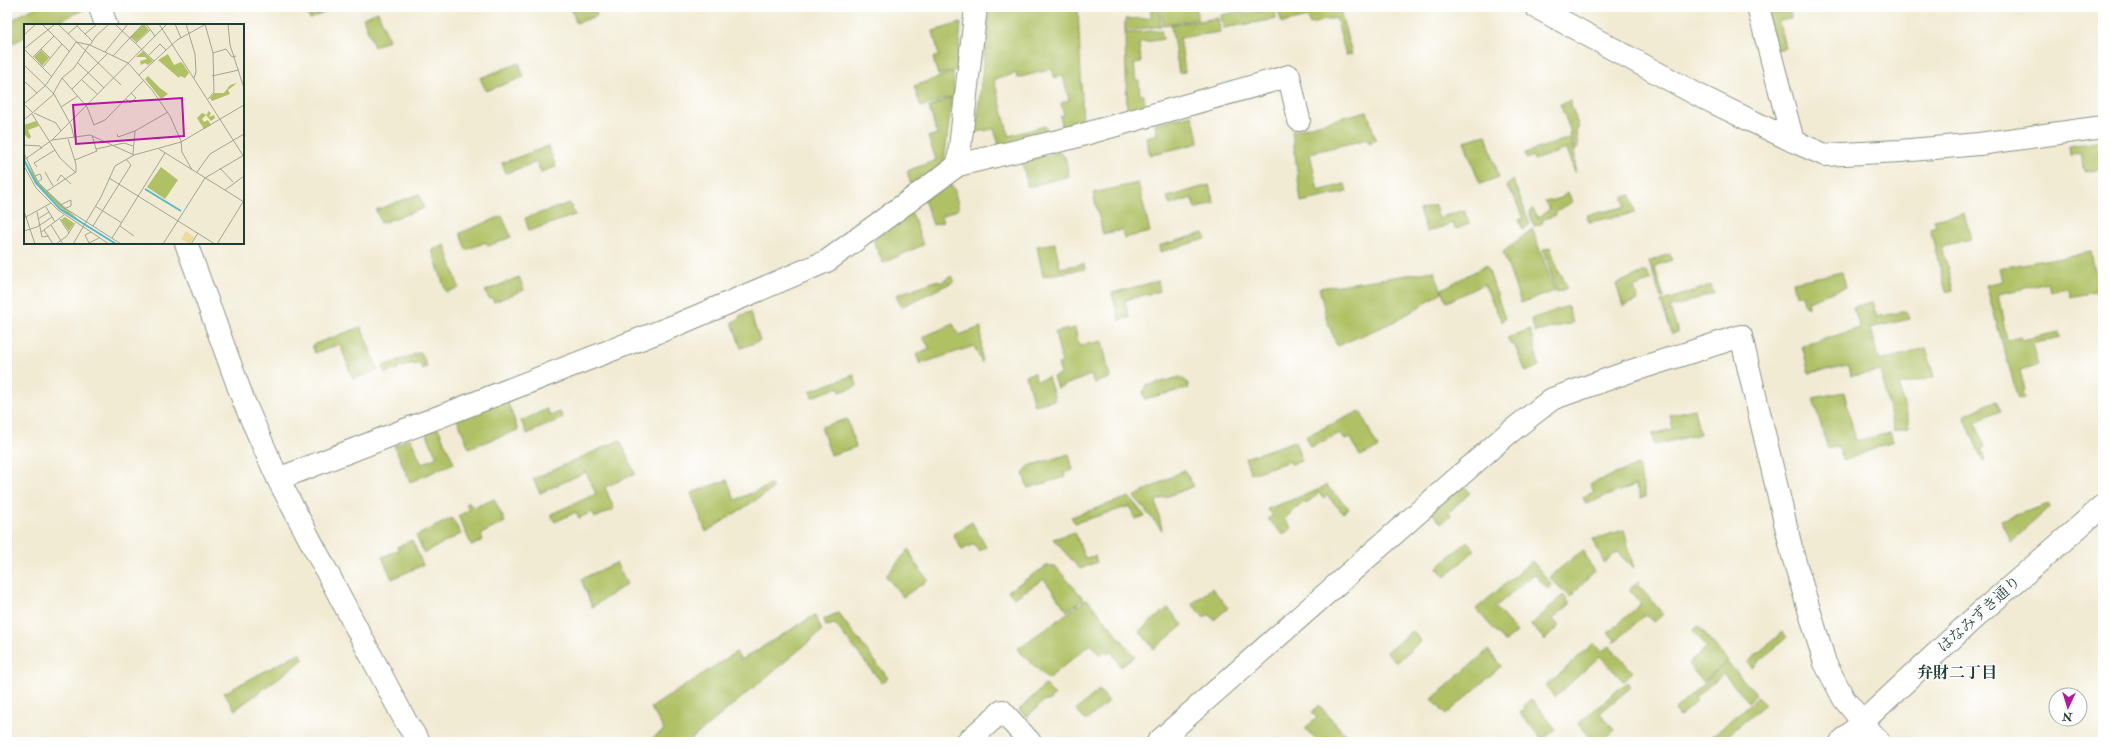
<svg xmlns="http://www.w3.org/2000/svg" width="2110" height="749" font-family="'IM FELL Double Pica','Noto Serif JP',serif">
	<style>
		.green { fill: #b0c165; stroke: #687f4c; fill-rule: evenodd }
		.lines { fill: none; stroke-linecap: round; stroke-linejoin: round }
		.street-casing { stroke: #889484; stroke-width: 24 }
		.secondary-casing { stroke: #889484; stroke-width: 24 }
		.street { stroke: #fff; stroke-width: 22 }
		.secondary { stroke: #fff; stroke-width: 22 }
		.labels { text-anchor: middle; stroke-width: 3; stroke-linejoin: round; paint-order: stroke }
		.street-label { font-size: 15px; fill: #1f3d34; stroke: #fff }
		.neighbourhood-label { font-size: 16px; font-weight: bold; fill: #1f3d34; stroke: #fff }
		.inset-river { fill: none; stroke: #51bbcd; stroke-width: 2 }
		.inset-road { fill: none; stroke: #9ea594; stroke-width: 1 }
		.view { fill: #b5179e; fill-opacity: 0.15; stroke: #b5179e; stroke-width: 2 }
		.inset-edge { fill: none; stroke: #1f3d34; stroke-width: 2 }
	</style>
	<rect width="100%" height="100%" fill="#fff"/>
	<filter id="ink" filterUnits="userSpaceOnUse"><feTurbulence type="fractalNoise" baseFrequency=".025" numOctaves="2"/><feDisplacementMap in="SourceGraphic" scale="8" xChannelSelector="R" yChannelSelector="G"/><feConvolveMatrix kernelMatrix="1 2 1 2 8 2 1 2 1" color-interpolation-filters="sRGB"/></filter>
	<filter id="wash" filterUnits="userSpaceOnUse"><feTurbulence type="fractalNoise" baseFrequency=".012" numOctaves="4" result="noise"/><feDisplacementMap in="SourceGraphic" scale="16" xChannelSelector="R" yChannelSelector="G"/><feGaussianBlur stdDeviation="0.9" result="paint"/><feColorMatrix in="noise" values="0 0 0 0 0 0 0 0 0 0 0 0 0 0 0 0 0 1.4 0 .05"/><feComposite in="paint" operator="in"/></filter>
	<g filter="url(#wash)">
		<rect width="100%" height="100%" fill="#f2ebd4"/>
		<!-- green -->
		<g class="green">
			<polygon points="36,7 87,7 87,8 51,25 25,25 25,37 7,46 7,22"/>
			<polygon points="302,7 337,7 310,19"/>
			<polygon points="571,7 578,7 579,9 594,7 597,16 576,23"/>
			<path d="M989,7H1078L1083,125L1000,148L994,129L976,132ZM1052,69L1055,78L1063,76L1069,100L1061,103L1064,115L1060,116L1063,129L1048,133L1045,126L1009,136L994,80L1016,73L1017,78Z"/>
			<polygon points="1151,7 1159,7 1161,26 1125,31 1125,19 1151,18"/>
			<polygon points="1161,7 1196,7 1198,19 1163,25"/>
			<polygon points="1277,7 1339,7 1352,54 1346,55 1336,18 1310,24 1307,17 1282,23"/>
			<polygon points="1275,9 1276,19 1223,28 1221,15 1241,11 1242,14"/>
			<polygon points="1790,10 1791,19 1779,21 1785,48 1776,50 1767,15"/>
			<polygon points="378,12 389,40 374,47 363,18"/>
			<polygon points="1218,18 1220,32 1180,38 1185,72 1179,73 1171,25"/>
			<polygon points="961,23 957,70 938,75 933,58 939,55 933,31"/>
			<polygon points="1161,30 1163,39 1139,43 1141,62 1134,63 1136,81 1139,81 1140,95 1144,95 1145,106 1127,111 1125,33"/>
			<polygon points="519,63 524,77 486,91 480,78"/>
			<polygon points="953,72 954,96 921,107 914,86"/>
			<polygon points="952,98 944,162 912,188 907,171 936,160 928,137 937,134 929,107"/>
			<polygon points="1570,101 1579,128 1576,130 1578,148 1575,151 1569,133 1571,132 1560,104"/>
			<polygon points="1367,111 1376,140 1369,143 1368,139 1310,153 1318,191 1345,184 1347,192 1301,202 1292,131"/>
			<polygon points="1192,115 1199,143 1150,155 1146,137 1157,134 1155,124"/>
			<polygon points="1486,135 1499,177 1480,184 1464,141"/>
			<polygon points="1569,138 1575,155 1575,173 1567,149 1534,160 1533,156 1526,159 1525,153"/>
			<polygon points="2103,141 2103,168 2084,171 2081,153 2070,155 2069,146"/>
			<polygon points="548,146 556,167 541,172 537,162 506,173 502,163"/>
			<polygon points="1059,152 1065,157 1069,176 1028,187 1022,162"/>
			<polygon points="1513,180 1530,224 1523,230 1519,220 1523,218 1513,194 1511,195 1506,185"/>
			<polygon points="1138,183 1150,232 1124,238 1122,230 1103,234 1093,193"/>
			<polygon points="949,185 954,188 959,209 941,216 943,222 933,225 924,199"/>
			<polygon points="1209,185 1214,203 1195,209 1192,198 1170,205 1167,197"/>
			<polygon points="1568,192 1572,202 1556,212 1556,215 1542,220 1543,223 1534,226 1529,211 1533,209 1538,218 1550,209 1545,202 1561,198"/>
			<polygon points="419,194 424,208 381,223 376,210"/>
			<polygon points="1631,195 1635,213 1589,222 1587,215 1625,207 1623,197"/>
			<polygon points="570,203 575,215 529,231 525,218"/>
			<polygon points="1435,205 1439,218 1464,210 1469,224 1455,229 1453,223 1427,232 1419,210"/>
			<polygon points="912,213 923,245 883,263 873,240"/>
			<polygon points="1964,213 1971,239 1942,246 1953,290 1946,292 1930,228 1936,226 1934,220"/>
			<polygon points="502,216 511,237 488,246 486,242 466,250 460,233"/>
			<polygon points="1532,229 1555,291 1521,303 1503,252"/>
			<polygon points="1204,233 1206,239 1160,252 1159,246"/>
			<polygon points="1055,243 1060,268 1084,264 1085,269 1043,276 1037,246"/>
			<polygon points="445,245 459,288 446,292 432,250"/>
			<polygon points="1550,247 1560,275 1562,275 1567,288 1557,292 1543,250"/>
			<polygon points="2091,252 2099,291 2070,297 2069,288 2050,291 2048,283 1998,294 2007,340 2021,337 2022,340 2059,332 2060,337 2032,344 2038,365 2020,370 2025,390 2022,390 2024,398 2018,399 1986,285 2002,281 1999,268"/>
			<polygon points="1670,254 1672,260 1657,265 1655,268 1664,298 1661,298 1649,261"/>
			<polygon points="1487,265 1505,319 1502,322 1484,284 1447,302 1442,289"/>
			<polygon points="1434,271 1442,292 1398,320 1337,346 1327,320 1319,288"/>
			<polygon points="1646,271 1651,280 1634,288 1638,300 1623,306 1616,284"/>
			<polygon points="1842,272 1846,287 1808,301 1809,306 1805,307 1802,295 1796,295 1793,282"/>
			<polygon points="951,276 955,281 901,307 896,295 938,280 940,283"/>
			<polygon points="519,277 524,290 494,302 492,298 489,299 485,291"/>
			<polygon points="1158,281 1160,291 1125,300 1129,318 1119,320 1112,293"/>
			<polygon points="1711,285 1714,293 1670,308 1678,332 1672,334 1661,302"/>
			<polygon points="1872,302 1877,317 1907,311 1910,319 1870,328 1879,361 1926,348 1934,377 1899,386 1909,427 1894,431 1880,371 1851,376 1849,366 1809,373 1802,346 1860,328 1853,307"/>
			<polygon points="1568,306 1573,323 1535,332 1531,319"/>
			<polygon points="750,312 760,341 741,348 732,322 740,319 739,316"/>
			<polygon points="953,324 959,335 981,327 982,363 974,346 920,364 916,354 930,349 923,337"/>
			<polygon points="361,327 378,370 353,379 340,344 315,353 312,345"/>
			<polygon points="1075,328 1079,346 1102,341 1110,378 1094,383 1091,375 1057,388 1053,377 1061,374 1058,364 1062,363 1055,332"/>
			<polygon points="1530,329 1539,366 1526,372 1514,344 1511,344 1507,338"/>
			<polygon points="421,352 427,367 422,369 420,363 414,365 413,363 385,373 383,366"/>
			<polygon points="1034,373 1037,381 1048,377 1055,400 1034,405 1026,375"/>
			<polygon points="854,375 857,386 840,392 839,387 812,397 810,391"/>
			<polygon points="1180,377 1187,382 1189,388 1145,399 1143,392 1146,386"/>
			<polygon points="1844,392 1856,441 1890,433 1893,441 1844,461 1838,446 1828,449 1813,398"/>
			<polygon points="507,400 518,430 469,448 457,419"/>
			<polygon points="1996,400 2001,411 1975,422 1985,447 1981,449 1985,461 1983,462 1964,416"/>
			<polygon points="547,409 550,416 560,412 563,418 527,434 521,421"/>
			<polygon points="1694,409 1700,434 1654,445 1652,434 1673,429 1670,415"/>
			<polygon points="1360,411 1378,448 1360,456 1351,438 1345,440 1340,433 1311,447 1306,436"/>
			<polygon points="847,419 856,447 831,455 821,427"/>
			<polygon points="438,428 454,463 410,482 394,445 410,438 422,464 437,457 426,433"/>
			<polygon points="620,440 635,474 605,487 614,509 595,518 592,512 579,518 576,512 555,522 551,514 596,494 586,472 540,493 533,479"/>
			<polygon points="1295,441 1302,461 1291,464 1290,461 1251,474 1245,458"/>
			<polygon points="1069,454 1073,470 1064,473 1065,477 1028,488 1023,474 1029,466"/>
			<polygon points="1638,465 1646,497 1641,498 1635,485 1586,504 1583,497 1594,492 1590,484"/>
			<polygon points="1184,470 1194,486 1156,501 1162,530 1134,497"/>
			<polygon points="727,480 735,500 771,485 773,489 706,532 691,493"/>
			<polygon points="1463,484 1470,493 1449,512 1451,515 1441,523 1431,512"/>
			<polygon points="1326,485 1349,508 1343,513 1327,495 1324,498 1319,493 1306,504 1304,502 1284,519 1292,528 1283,535 1268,519 1273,515 1267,509 1318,490"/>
			<polygon points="1129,497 1145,516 1135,519 1130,506 1075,523 1071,517"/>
			<polygon points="494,499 505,522 481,534 483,540 472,546 458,516 469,510 466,503 469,502 473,508"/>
			<polygon points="2049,504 2050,507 2010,543 2001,520"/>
			<polygon points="452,518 461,534 424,553 416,536"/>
			<polygon points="972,522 986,547 978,551 974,544 962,550 953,534"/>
			<polygon points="1624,530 1634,569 1617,552 1604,563 1593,539"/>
			<polygon points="1075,532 1085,558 1095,556 1097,562 1080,569 1053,539"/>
			<polygon points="412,540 423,565 392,579 382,557 398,550 397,547"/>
			<polygon points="1467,541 1475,550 1445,577 1437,568"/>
			<polygon points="909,549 915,563 928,580 903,597 886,576"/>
			<polygon points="1583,550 1594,572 1570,597 1549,577"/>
			<polygon points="1532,561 1552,585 1548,589 1534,574 1495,607 1517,632 1505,642 1476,609"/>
			<polygon points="616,563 627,584 592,607 581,579"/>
			<polygon points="1048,565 1057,568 1084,599 1067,611 1044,579 1014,598 1008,591"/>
			<polygon points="1639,581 1639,586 1663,614 1654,622 1648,615 1645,615 1613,643 1615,640 1608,633 1641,604 1629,590"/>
			<polygon points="1212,588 1228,608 1214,620 1209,614 1204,618 1192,604"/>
			<polygon points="1563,595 1570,604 1553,619 1559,626 1545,640 1531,625"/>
			<polygon points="1087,599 1135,656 1121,667 1111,651 1108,653 1106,651 1101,656 1090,644 1048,679 1017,649"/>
			<polygon points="1168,608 1183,625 1154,649 1139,631"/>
			<polygon points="838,613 888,678 882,683 835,624 826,626 824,619"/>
			<polygon points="815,615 822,631 688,742 653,742 651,739 664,730 651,708 736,652 741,660"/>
			<polygon points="1698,626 1728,661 1703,682 1688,664 1707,647 1693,630"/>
			<polygon points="1412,631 1421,641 1396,663 1387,652"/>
			<polygon points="1782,632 1787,637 1752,668 1747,663"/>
			<polygon points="1594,643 1602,651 1609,646 1633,672 1623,681 1600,656 1555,697 1546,686"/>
			<polygon points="1488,650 1501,666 1446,715 1432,699"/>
			<polygon points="299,653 304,659 235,710 224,693"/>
			<polygon points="1727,662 1756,694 1749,702 1723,674 1695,698 1697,701 1680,716 1675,710"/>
			<polygon points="1627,682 1631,687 1600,713 1614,730 1600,742 1593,742 1578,724"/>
			<polygon points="1045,685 1055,695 1049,701 1044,701 1027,717 1019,710"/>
			<polygon points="1099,690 1109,701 1086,721 1076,710"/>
			<polygon points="1758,697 1765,704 1720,742 1706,742"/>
			<polygon points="1531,699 1556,729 1542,740 1520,713 1526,708 1524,705"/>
			<polygon points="1319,705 1352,742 1318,742 1305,728 1317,718 1312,712"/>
		</g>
	</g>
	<g filter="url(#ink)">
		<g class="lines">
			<!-- street casing -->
			<g class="street-casing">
				<g id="street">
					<polyline points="100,7 106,25"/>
					<polyline points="1536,7 1696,94 1793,141 1825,155 1900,151 1979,144 2103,127"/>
					<polyline points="1758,7 1793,141"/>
					<polyline points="958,165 976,7"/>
					<polyline points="186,243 244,402 278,479 406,722 419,742"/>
					<polyline points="278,479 674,326 827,261 958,165 1071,138 1289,76 1299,120"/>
					<polyline points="967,742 1002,711 1030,742"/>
					<polyline points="1158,742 1505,436 1552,399 1628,372 1741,336 1793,556 1825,663 1844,699 1879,742"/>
				</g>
			</g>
			<!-- secondary casing -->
			<g class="secondary-casing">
				<polyline id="secondary" points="1841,742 1973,619 2103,506"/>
			</g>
			<!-- street -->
			<use href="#street" class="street"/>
			<!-- secondary -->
			<use href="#secondary" class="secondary"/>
		</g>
	</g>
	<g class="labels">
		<!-- street labels -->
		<g class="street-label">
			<text transform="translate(1979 614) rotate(-42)" y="5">はなみずき通り</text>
		</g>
		<!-- neighbourhood labels -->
		<g class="neighbourhood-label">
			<text x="1957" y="678">弁財二丁目</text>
		</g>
	</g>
	<!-- overview -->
	<g transform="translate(24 24)">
		<rect width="220" height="220" fill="#f2ebd4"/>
		<path d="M120,0L125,6L112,18L106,13ZM17,26L25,34L18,42L10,33ZM119,27L129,37L124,41L121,39L117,41L116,37L123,35L121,33H112ZM144,30L150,41L157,38L159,40L165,49L161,54L156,52L155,54L134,36ZM124,52L136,64L144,70L137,75L121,55ZM213,59L204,66L206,70L188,77L186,74L190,69H200L206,61ZM184,87L187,89L185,93L190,91L191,94L187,97L182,91L178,95L180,98L184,96L187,101L180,105L173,94L178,89L183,91ZM12,97L15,102L4,106L7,113L5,115L0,110V101ZM3,137L14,158L59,200L42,189L12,159ZM137,143L154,156L141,175L123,163ZM41,193L50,199L45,207L37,196Z" fill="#b0c165"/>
		<path d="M162,207L170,213L166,220L157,215Z" fill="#eeda9e"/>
		<path class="inset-river" d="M0,136L12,159L36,185L92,220M121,165L157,187"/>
		<path class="inset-road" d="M18,0L46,28M34,0L97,61M91,0L130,37M122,0L131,12M135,0L220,133M151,0L157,14M162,0L171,30L172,48L170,54M181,0L189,29L190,68L184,75M204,0L206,21L220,64M53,2L68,17M44,10L55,0M61,10L73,0M0,11L12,0M112,19L126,6M66,21L72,12L85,0M0,25L31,0M0,25L28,53M17,25L26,34M81,28L104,0M189,29L202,25L208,33L212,32M125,31L136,20L142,26M89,32L119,0M9,33L30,12M54,39L80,64M0,41L30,70L47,101L50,113M19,43L38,20M115,51L153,16L182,0M188,52L215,46M38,54L63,83L70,101L81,96L120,56M58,56L73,70M0,57L13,69M48,65L84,29M29,70L38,54L50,44L65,21M102,75L106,79L112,74L107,69M0,80L21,62L52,18L66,21L104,39L128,66L146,92L157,117L158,128L168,146M0,80L9,89M37,83L54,72M10,89L32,99L37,107M8,90L36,134L52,149M0,96L30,70M93,110L94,113L111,107L144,88M68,111L72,125M28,116L66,111L110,131M0,121L16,122L18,125M135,125L220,178M0,129L14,158L36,181L97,220M109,130L111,107M0,136L28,116L143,0M51,136L73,127L72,125L100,119L109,122M0,142L12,164L34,186L85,220M13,143L10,139L31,126M196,144L209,158M21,148L29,162M173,148L186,130L220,110M11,152L16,150L18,155L14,158M85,154L191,220M33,157L37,151L47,160M201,166L220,152M23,167L52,148V140L44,115M36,181L47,176V182L40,185M71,182L98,199M22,183L31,198M0,187L11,220M13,188L18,213L25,212M0,194L27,179M14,195L25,188M36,195L45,209M27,201L39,220M69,202L107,141L102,135M96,202L110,212M20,206L29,220M0,207L13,203L28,193M17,208L40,191M88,214L141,129M65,219L61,211L67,208M32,220L43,212L51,199M49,220L77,173L91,142L110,131L157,118L220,81M63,220L75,214M139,220L181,154L220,131M167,220L174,209M193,220L219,178"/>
		<path class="view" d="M158,74L160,112L52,120L49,81Z"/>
		<rect width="220" height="220" class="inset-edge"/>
	</g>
	<!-- margin -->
	<rect width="2110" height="749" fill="none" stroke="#fff" stroke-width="24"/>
	<!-- north arrow -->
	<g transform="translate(2068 707) rotate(184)"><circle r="19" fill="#ffffff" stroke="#a5b1ae"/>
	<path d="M0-3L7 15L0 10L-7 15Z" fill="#b5179e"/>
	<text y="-6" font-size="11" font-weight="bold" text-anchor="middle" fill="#1f3d34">N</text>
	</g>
</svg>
